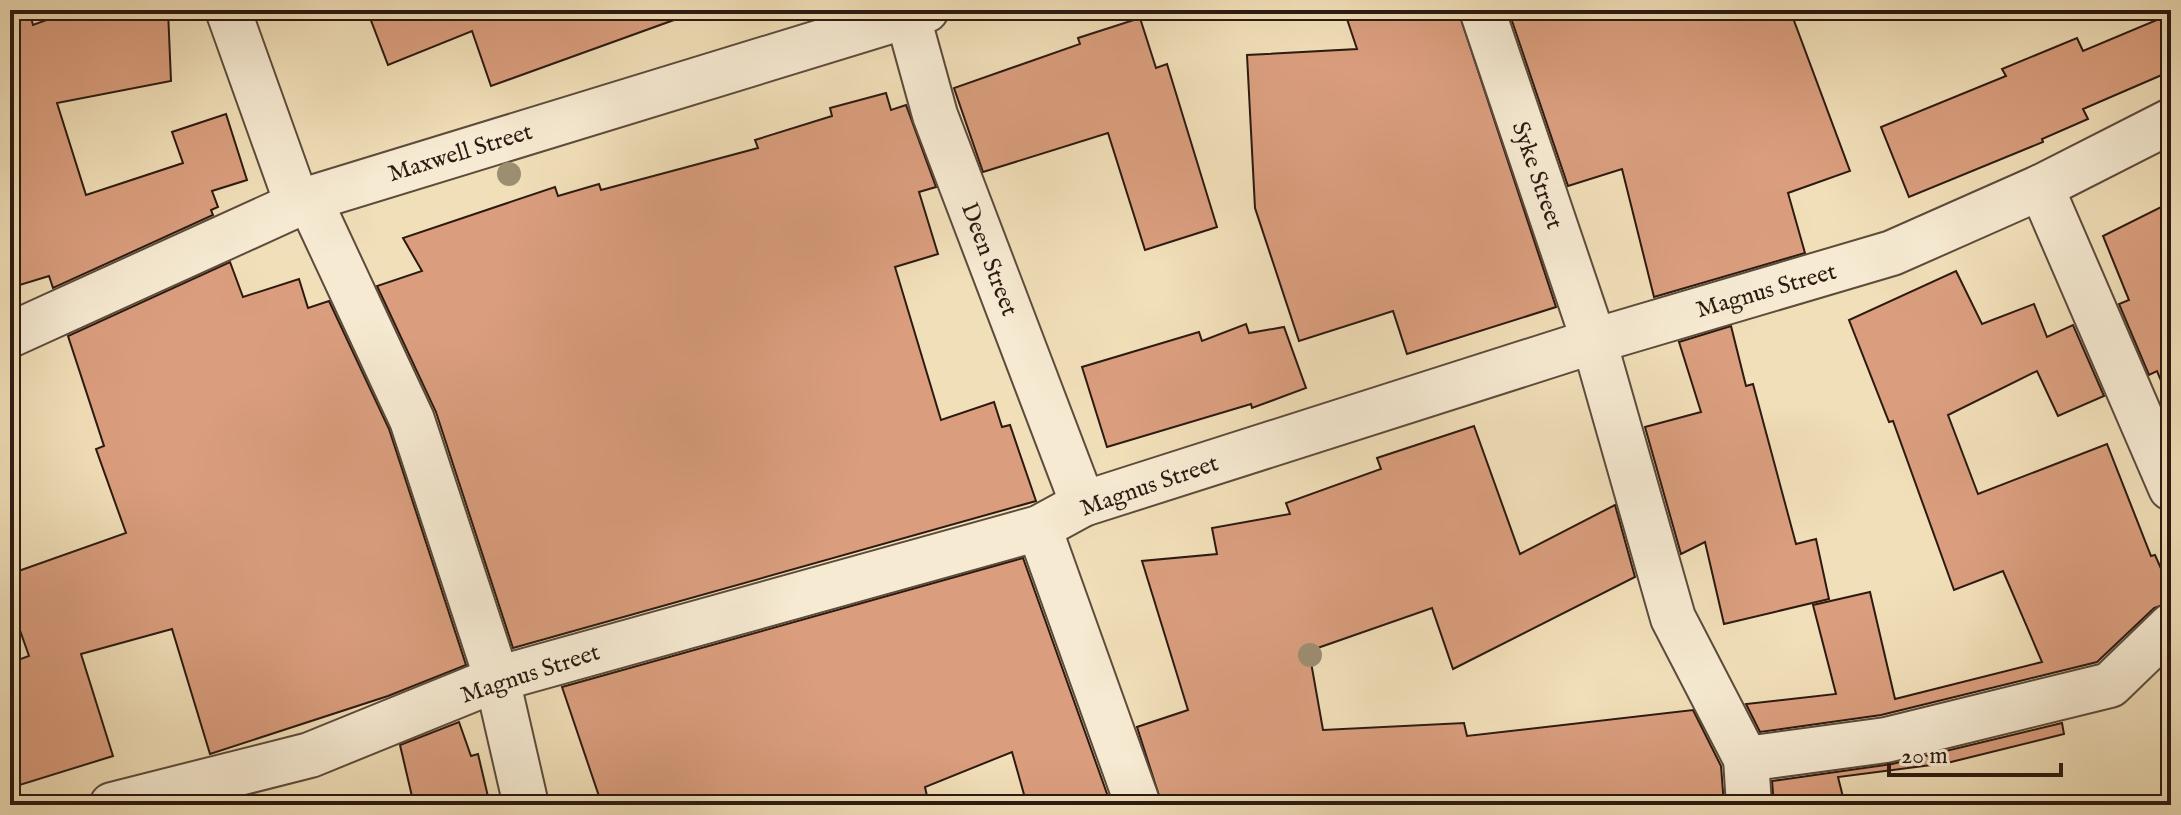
<svg xmlns="http://www.w3.org/2000/svg" width="2181" height="815" font-family="'IM FELL English',serif">
	<style>
		.building { fill: #da9e7e; stroke: #2c1a11; stroke-width: 2 }
		.lines { fill: none; stroke-linecap: round; stroke-linejoin: round }
		.minor-casing { stroke: #5d4b3b; stroke-width: 48 }
		.minor { stroke: #f6ead2; stroke-width: 44 }
		.tree { fill: #9c8e71 }
		.labels { text-anchor: middle; stroke-width: 7; stroke-linejoin: round; paint-order: stroke }
		.street-label { font-size: 24px; fill: #2c1a11; stroke: #f6ead2 }
	</style>
	<rect width="100%" height="100%" fill="#f1dfb9"/>
	<filter id="stains"><feTurbulence type="fractalNoise" baseFrequency=".0025" numOctaves="4"/><feColorMatrix values="0 0 0 0 .2 0 0 0 0 .09 0 0 0 0 .02 0 0 0 .5 -.17"/></filter>
	<radialGradient id="worn" r=".72"><stop offset=".6" stop-color="#630" stop-opacity="0"/><stop offset="1" stop-color="#630" stop-opacity=".3"/></radialGradient>
	<!-- building -->
	<g class="building">
		<polygon points="10,10 29,10 33,25 74,10 168,10 171,81 57,103 86,195 183,163 172,132 226,114 247,180 212,191 218,207 211,210 213,215 53,288 49,276 10,288"/>
		<polygon points="367,10 684,10 685,16 491,86 472,31 388,65"/>
		<polygon points="1344,10 1458,10 1556,307 1407,354 1393,311 1299,341 1255,208 1247,55 1357,49"/>
		<polygon points="1535,10 1790,10 1850,171 1788,193 1805,253 1654,297 1622,169 1568,186 1511,18"/>
		<polygon points="2171,14 2171,71 2083,109 2088,119 2042,139 2043,142 1909,197 1881,127 2006,76 2002,69 2077,38 2083,51"/>
		<polygon points="1140,18 1156,68 1167,64 1217,227 1145,250 1108,133 983,172 954,88 1080,44 1078,38"/>
		<polygon points="886,93 891,110 906,105 936,187 919,192 938,254 895,267 941,420 994,402 1002,427 1010,425 1036,501 513,648 436,412 377,286 422,271 403,238 555,187 558,196 599,184 601,190 758,148 755,140 832,116 830,108"/>
		<polygon points="2171,202 2171,399 2169,400 2157,371 2149,375 2119,304 2129,300 2103,236"/>
		<polygon points="230,262 243,297 299,279 308,308 329,301 389,429 466,665 388,696 210,754 172,629 81,654 113,756 10,788 10,663 29,656 10,602 10,574 126,533 96,449 104,446 68,336"/>
		<polygon points="1956,271 1982,324 2034,304 2047,337 2073,325 2104,396 2058,416 2037,371 1948,415 1978,494 2107,444 2151,556 2155,555 2171,591 2171,602 2154,608 2097,662 1881,715 1760,732 1746,704 1836,694 1813,605 1870,592 1895,699 2042,662 2003,571 1954,590 1893,421 1889,422 1849,320"/>
		<polygon points="1246,324 1249,333 1284,327 1306,388 1252,408 1251,404 1107,447 1082,367 1199,332 1202,341"/>
		<polygon points="1731,326 1746,386 1753,384 1796,544 1816,539 1829,599 1724,624 1705,542 1681,554 1645,427 1701,412 1679,342"/>
		<polygon points="1474,426 1520,554 1615,505 1635,577 1453,669 1432,608 1309,651 1323,730 1464,723 1467,736 1693,710 1721,766 1724,805 1162,805 1137,727 1188,710 1142,561 1217,554 1212,528 1290,514 1286,503 1381,469 1377,458"/>
		<polygon points="1023,558 1111,805 1027,805 1012,752 925,787 929,805 602,805 562,687"/>
		<polygon points="459,722 471,756 478,754 490,805 414,805 400,745"/>
		<polygon points="2062,723 2064,734 1947,763 1838,777 1845,805 1774,805 1772,781 1892,764"/>
	</g>
	<g class="lines">
		<!-- minor casing -->
		<g class="minor-casing">
			<g id="minor">
				<polyline points="228,10 297,203"/>
				<polyline points="906,10 935,115 1083,504"/>
				<polyline points="1482,10 1594,341 1673,618 1746,759 1749,805"/>
				<polyline points="2041,187 2171,488"/>
				<polyline points="309,199 412,420 497,679 526,805"/>
				<polyline points="10,335 309,199 926,10"/>
				<polyline points="1039,528 1138,805"/>
				<polyline points="1746,759 1886,740 2110,685 2171,626"/>
				<polyline points="112,805 310,755 497,679 1039,528 1083,504 1594,341 1892,253 2041,187 2171,121"/>
			</g>
		</g>
		<!-- minor -->
		<use href="#minor" class="minor"/>
	</g>
	<!-- trees -->
	<g class="tree">
		<circle cx="509" cy="174" r="12"/>
		<circle cx="1310" cy="655" r="12"/>
	</g>
	<g class="labels">
		<!-- street labels -->
		<g class="street-label">
			<text transform="translate(460 152) rotate(-17)" y="8">Maxwell Street</text>
			<text transform="translate(1538 175) rotate(71)" y="8">Syke Street</text>
			<text transform="translate(990 259) rotate(69)" y="8">Deen Street</text>
			<text transform="translate(1766 290) rotate(-16)" y="8">Magnus Street</text>
			<text transform="translate(1149 485) rotate(-19)" y="8">Magnus Street</text>
			<text transform="translate(530 673) rotate(-18)" y="8">Magnus Street</text>
		</g>
	</g>
	<!-- margin -->
	<rect width="2181" height="815" fill="none" stroke="#f1dfb9" stroke-width="40"/>
	<rect x="12" y="12" width="2157" height="791" fill="none" stroke="#2c1a11" stroke-width="4"/>
	<rect x="20" y="20" width="2141" height="775" fill="none" stroke="#2c1a11" stroke-width="2"/>
	<!-- scale -->
	<path d="M1889 763v12h172v-12" fill="none" stroke="#2c1a11" stroke-width="4"/>
	<text x="1901" y="763" font-size="24" fill="#2c1a11" stroke="#f6ead2" stroke-width="6" paint-order="stroke">20 m</text>
	<rect width="100%" height="100%" filter="url(#stains)"/>
	<rect width="100%" height="100%" fill="url(#worn)"/>
</svg>
